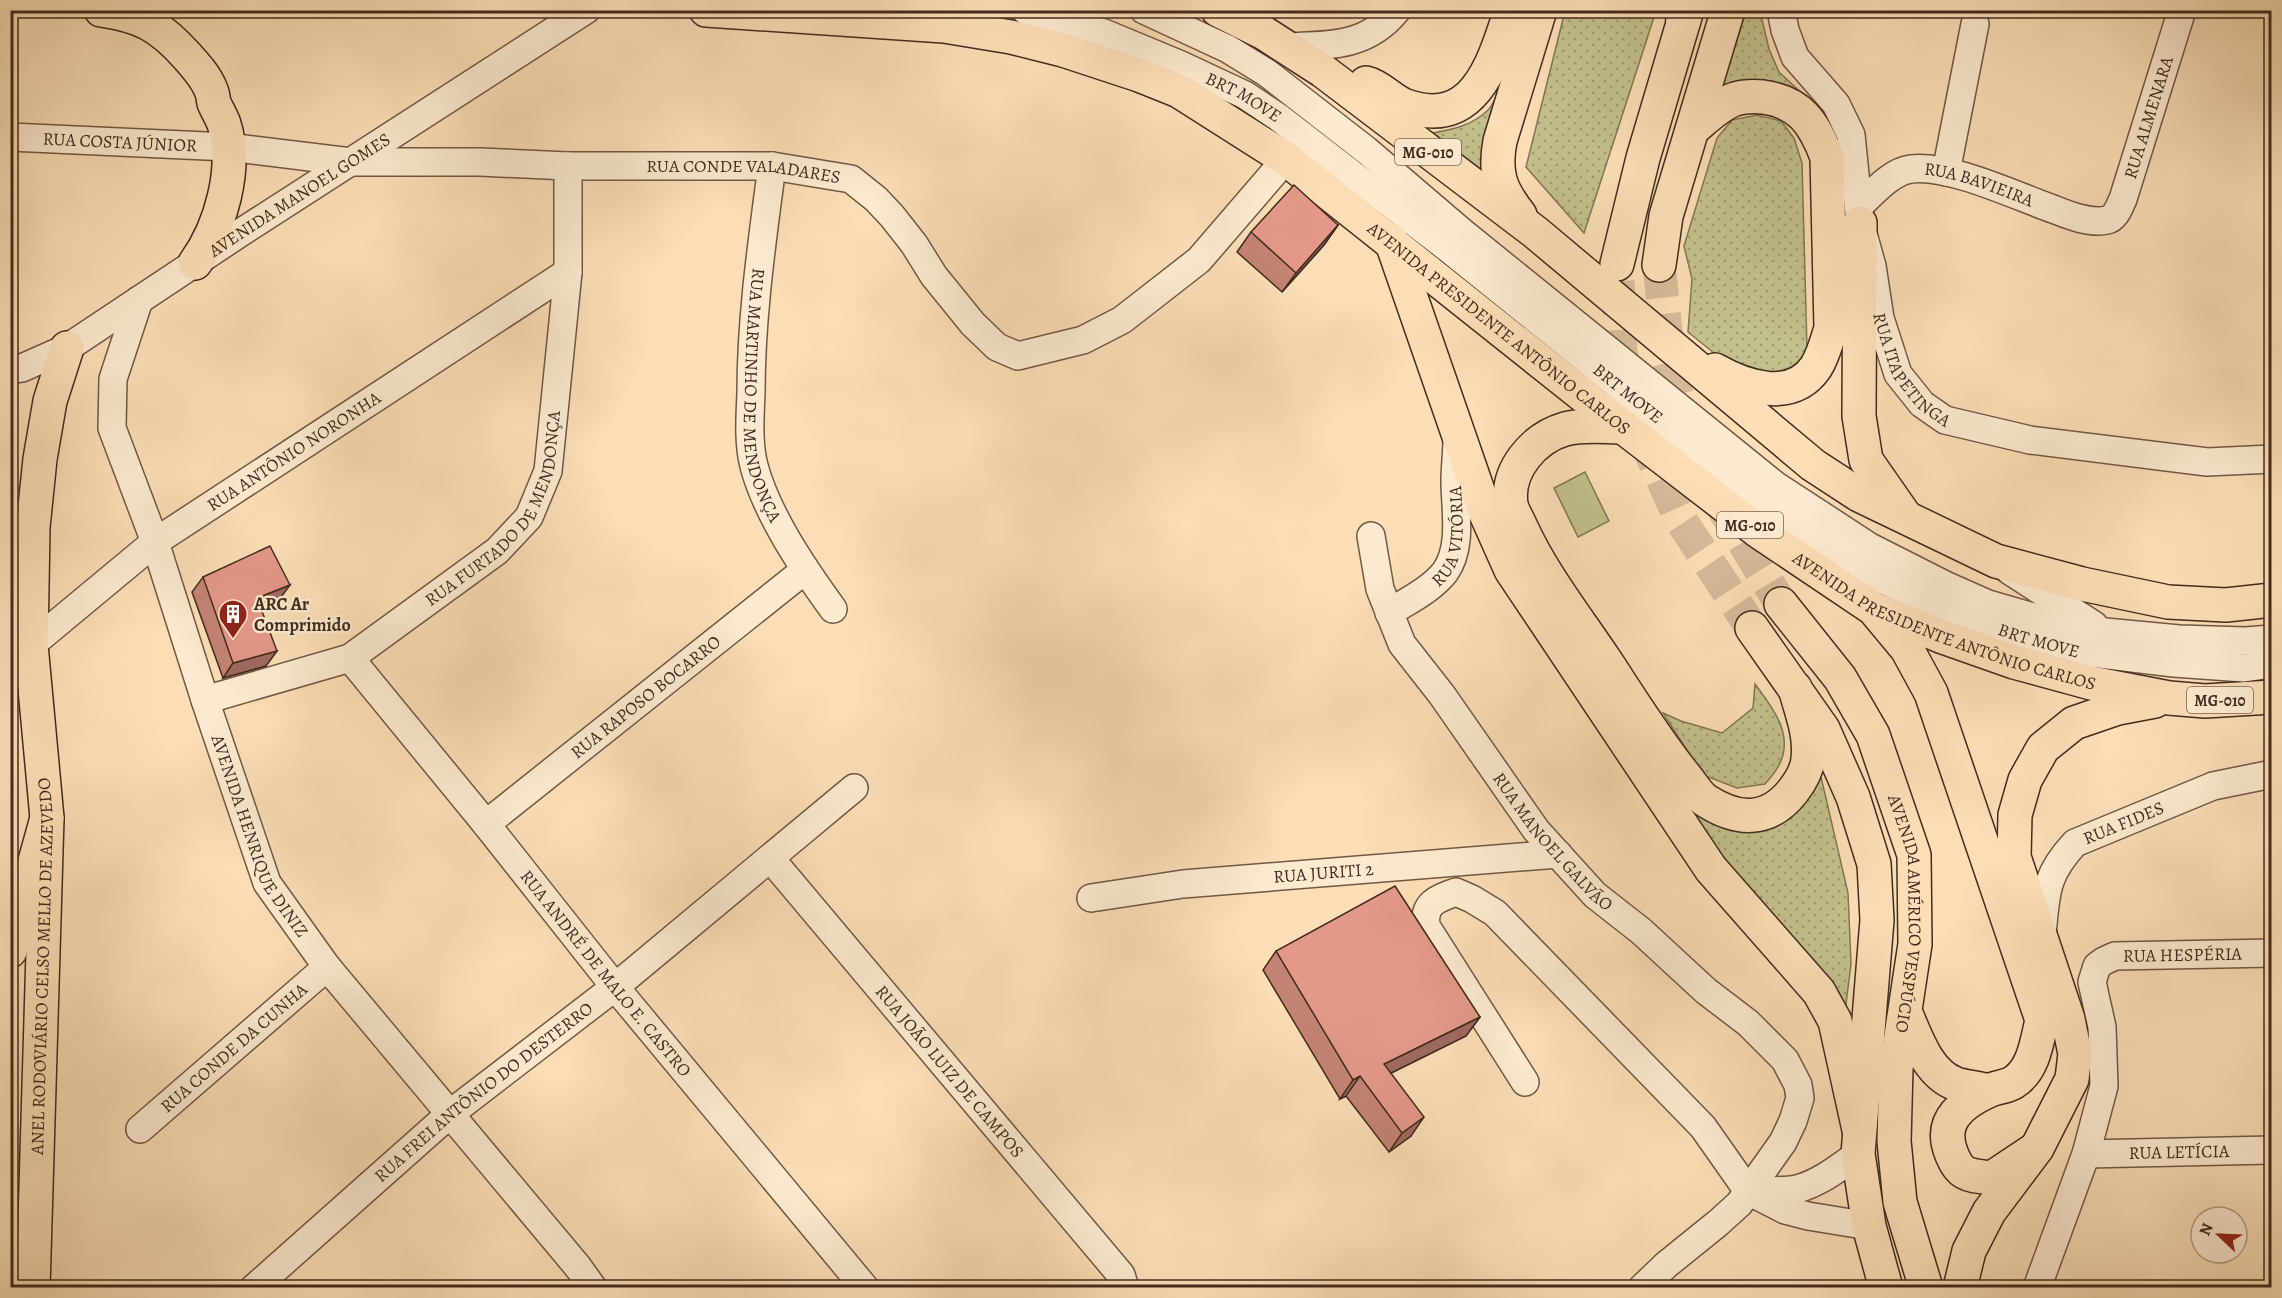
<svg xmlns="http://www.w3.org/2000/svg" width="2282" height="1298" font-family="Alegreya,serif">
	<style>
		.grass { fill: url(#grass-dots); stroke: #827655; stroke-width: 1.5 }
		.garden { fill: #c2c08c; stroke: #827655; stroke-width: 1.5 }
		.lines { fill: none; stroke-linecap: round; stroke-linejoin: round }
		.major-tunnel { stroke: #d6ba98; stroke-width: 33; stroke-dasharray: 33 16; stroke-linecap: butt }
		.minor-casing { stroke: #715844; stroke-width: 30 }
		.major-casing { stroke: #432b1e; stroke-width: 36 }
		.highway-casing { stroke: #432b1e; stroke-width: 36 }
		.minor { stroke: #fcead0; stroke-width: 27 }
		.major { stroke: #fbdeb6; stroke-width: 33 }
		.highway { stroke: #fbdeb6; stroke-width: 33 }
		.wall { fill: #c38375; stroke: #432b1e; stroke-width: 1.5 }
		.shaded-wall { fill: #9f6a5f; stroke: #432b1e; stroke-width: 1.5 }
		.building { fill: #e39888; stroke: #432b1e; stroke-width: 1.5 }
		.labels { text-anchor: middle; stroke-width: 4.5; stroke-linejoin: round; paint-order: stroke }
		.shield { fill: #fcead0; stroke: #7a6453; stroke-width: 1.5 }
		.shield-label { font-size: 16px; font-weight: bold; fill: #432b1e }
		.street-label { font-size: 18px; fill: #432b1e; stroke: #fcead0 }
		.poi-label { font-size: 18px; font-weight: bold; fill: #432b1e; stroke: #fcead0; text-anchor: start }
	</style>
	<defs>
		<pattern id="grass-dots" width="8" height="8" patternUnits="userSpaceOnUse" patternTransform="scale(1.5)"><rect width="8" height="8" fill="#c2c08c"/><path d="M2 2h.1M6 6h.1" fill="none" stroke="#9f9c72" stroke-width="1.8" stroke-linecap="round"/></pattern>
	</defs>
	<rect width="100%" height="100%" fill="#fbdeb6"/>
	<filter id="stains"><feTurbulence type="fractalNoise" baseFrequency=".00333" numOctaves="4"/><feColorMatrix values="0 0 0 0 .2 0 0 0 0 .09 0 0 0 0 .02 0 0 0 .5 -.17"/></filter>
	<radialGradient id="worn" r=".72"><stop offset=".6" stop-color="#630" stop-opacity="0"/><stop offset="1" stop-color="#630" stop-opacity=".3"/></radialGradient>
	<!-- grass -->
	<g class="grass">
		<polygon points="1565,11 1656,11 1584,233 1526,167"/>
		<polygon points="1746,11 1760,11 1769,49 1779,72 1809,100 1819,119 1719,97"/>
		<path d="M1504,79L1489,183L1427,134C1449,130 1472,127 1489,109C1495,102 1499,88 1504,79Z"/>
		<polygon points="1757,115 1781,121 1794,138 1802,163 1807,349 1800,364 1785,377 1740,374 1688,332 1692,279 1684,246 1717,138 1732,120"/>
		<polygon points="1497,504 1728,826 1818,764 1848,893 1851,964 1845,1012 1714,851"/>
		<path d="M1755,684C1772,707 1795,735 1779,765C1776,772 1770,778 1765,784L1737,788L1703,775L1663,713L1681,721L1722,733L1753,708Z"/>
	</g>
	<!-- garden -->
	<polygon class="garden" points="1585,472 1609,521 1578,537 1554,488"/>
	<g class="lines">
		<!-- major-tunnel -->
		<g class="major-tunnel">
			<polyline points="1659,265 1669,359 1686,432"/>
			<polyline points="1618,281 1621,353 1630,387"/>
			<polyline points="1642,434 1680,519 1752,628"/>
			<polyline points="1718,500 1781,604"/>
		</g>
		<!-- minor casing -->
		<g class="minor-casing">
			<g id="minor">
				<path id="s1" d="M1025,10L1104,33L1181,65L1245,95L1278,117L1450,250L1758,498L1883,580L1955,613L2017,635L2075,651L2174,663L2244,668L2272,664"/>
				<polyline points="1144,10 1228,49 1267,73 1366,150 1462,232 1775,485 1870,547 1945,585 1988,604 2054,623 2105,632 2179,639 2245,641 2272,639"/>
				<path id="s2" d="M1781,10L1785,30L1795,57L1836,104L1851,135L1860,223L1872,266L1880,318L1898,374L1922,404L1945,420L2030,440L2207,462L2272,459"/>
				<path d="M1284,47C1329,45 1366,48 1397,10"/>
				<path id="s3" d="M10,137L228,147L351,162H480L568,166H772L851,179L876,199L892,216L914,244L934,276L973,324L997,347L1018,356L1083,340L1122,320L1199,260L1286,159"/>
				<path id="s4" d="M772,166C762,242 751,317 751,393C750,417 748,443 754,466C767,515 804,569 833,609"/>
				<polyline points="1946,172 1975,24"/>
				<path id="s5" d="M1859,206C1873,193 1892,171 1911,169C1949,164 2016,196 2053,209C2068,215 2090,224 2107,220C2116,218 2119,207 2123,199L2182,10"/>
				<path id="s6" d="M139,300L113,379L112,428L155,542L205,700L267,883L327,967L578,1267L593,1288"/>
				<path id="s7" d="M10,370L22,368L67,348L240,233L586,10"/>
				<path id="s8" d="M1371,536L1380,589L1402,644L1442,695L1536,830L1595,895L1641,931L1706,991L1748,1023L1785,1060L1798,1085L1800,1098L1793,1121L1783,1142L1739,1204L1718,1223L1666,1265L1642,1288"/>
				<polyline points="2010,571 2094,625"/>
				<path id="s9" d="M1389,613C1407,601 1431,590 1445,572C1463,547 1455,509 1455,481C1455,467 1457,453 1457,439"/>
				<path id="s10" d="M31,645L155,542L568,272"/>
				<path id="s11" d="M350,658L486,824L615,987L865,1288"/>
				<path id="s12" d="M205,700L350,658L497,551L529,517L548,471L568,272V166"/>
				<path id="s13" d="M486,824L805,570"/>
				<path id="s14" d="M770,858L1121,1275L1125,1288"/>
				<path id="s15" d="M1091,898L1183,884L1558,854"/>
				<path id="s16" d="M2042,935C2046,893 2045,875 2075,843L2213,786L2272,774"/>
				<path d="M1525,1082L1426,926C1423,903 1437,899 1456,892L1472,899L1495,913L1703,1127L1748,1191L1785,1210L1808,1216L1869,1226"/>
				<path id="s17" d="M140,1129L327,967"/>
				<path id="s18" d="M2086,1154L2272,1150"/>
				<path d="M1750,1191C1765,1190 1782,1192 1797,1189C1820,1183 1840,1167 1858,1154"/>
				<path id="s19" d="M254,1288L451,1113L615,987L854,788"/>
				<path id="s20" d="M2037,1288L2086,1154L2104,1086L2102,1027L2092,982L2097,966L2104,961L2115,956L2272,953"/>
			</g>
		</g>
		<!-- major casing -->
		<g class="major-casing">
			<g id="major">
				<polyline points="1617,264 1643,158 1687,10"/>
				<polyline points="1659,265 1666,216 1728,10"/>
				<path id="s21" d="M1781,604L1840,678L1873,735L1914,855L1915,944L1896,1069L1894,1141L1900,1202L1926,1288"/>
				<polyline points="1752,628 1823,729 1853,797 1874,864 1877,920 1858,1154 1869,1226 1886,1288"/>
				<path id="s22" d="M33,1288L47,818L31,645L33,527L40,459L50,401L67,348"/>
			</g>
		</g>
		<!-- highway casing -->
		<g class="highway-casing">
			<g id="highway">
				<path d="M101,10C142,16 160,26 187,56C196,66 206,77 211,90C213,94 213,99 214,103C217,110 221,116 224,124C238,167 221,227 195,263"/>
				<path id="s23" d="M706,10L944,26L1011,37L1063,50L1139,75L1179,91L1286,159L1614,420L1758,531L1874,609L1943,637L2014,662L2091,683L2169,698L2205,701L2272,697"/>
				<polyline points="1218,10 1264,33 1323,71 1535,232 1813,465 1859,495 1996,561 2082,584 2168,602 2226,605 2272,600"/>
				<polyline points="1682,10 1683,22"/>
				<path d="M1366,83C1382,87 1391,101 1406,106C1476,130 1494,61 1511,10"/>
				<path d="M1694,128C1706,118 1720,104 1735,99C1745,96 1754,96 1763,97C1800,102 1814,123 1827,157L1831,328C1827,341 1823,356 1816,367C1792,403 1745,387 1715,370"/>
				<path d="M1520,215C1500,190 1494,173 1500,141L1540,10"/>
				<polyline points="1860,223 1859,416 1866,460 1905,516"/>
				<polyline points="1391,240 1486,514 1511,570 1711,869 1819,992 1835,1021 1859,1130"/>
				<path d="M1624,427C1605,427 1584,424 1565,429C1534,438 1506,470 1511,504C1512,511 1517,518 1520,525C1542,574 1577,618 1607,663C1632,701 1656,740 1685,776C1691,783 1697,794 1705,800C1737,821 1768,823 1793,791C1800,782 1807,771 1808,759C1811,734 1801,711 1795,688"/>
				<polyline points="10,566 31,645"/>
				<path d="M1877,613L1907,649L1931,693L2042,1020C2037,1041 2034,1069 2014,1082C2007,1087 1996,1087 1988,1091C1960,1104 1938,1122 1952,1155C1961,1177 1970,1175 1992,1178L2037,1148"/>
				<polyline points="10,951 47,818"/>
				<path d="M1906,1014C1917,1039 1928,1074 1956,1084C1966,1087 1978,1088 1988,1091"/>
				<polyline points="1960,1288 1969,1251 1989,1212 2037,1148 2072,1079 2075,1054 2068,1019 2014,857 2015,815 2025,780 2043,748 2074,723 2118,708 2155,701"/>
			</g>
		</g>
		<!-- minor -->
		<use href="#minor" class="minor"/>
		<!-- major -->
		<use href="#major" class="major"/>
		<!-- highway -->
		<use href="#highway" class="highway"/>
	</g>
	<!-- wall -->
	<g class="wall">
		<polygon points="1338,225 1324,245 1282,292 1237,252 1251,232"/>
		<polygon points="203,577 279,600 261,607 266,666 223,678 192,592"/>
		<polygon points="1276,951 1480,1017 1466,1036 1391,1073 1411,1136 1389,1152 1346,1096 1340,1099 1263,970"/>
	</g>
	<!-- shaded-wall -->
	<g class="shaded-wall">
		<polygon points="1338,225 1324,245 1282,292 1296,273"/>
		<polygon points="290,585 279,600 247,613 257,598"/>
		<polygon points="277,651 266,666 223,678 233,663"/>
		<polygon points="1480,1017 1466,1036 1371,1083 1384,1064"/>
		<polygon points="1360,1076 1346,1096 1340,1099 1353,1080"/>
		<polygon points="1424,1117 1411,1136 1389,1152 1402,1133"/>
	</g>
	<!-- building -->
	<g class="building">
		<polygon points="1294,185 1338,225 1296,273 1251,232"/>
		<polygon points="270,546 290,585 257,598 277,651 233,663 203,577"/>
		<polygon points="1395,886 1480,1017 1384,1064 1424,1117 1402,1133 1360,1076 1353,1080 1276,951"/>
	</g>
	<!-- icons -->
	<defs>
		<g id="building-pin" transform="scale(1.5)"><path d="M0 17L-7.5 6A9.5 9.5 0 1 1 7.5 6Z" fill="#8f2418" stroke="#fcead0"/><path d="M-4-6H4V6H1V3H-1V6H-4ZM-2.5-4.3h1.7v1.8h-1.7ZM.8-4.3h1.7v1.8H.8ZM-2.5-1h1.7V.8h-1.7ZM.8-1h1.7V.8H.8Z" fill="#fff"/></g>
	</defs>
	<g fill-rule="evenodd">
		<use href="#building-pin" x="233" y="614"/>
	</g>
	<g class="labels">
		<!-- shield labels -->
		<g class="shield">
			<rect x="1395" y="139" width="66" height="26" rx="4.5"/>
			<rect x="1717" y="512" width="66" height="26" rx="4.5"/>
			<rect x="2187" y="687" width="66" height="26" rx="4.5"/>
		</g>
		<g class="shield-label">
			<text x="1428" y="158">MG-010</text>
			<text x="1750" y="531">MG-010</text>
			<text x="2220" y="706">MG-010</text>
		</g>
		<!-- street labels -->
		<g class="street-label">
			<text dy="6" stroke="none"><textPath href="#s1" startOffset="236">BRT MOVE</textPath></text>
			<text dy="6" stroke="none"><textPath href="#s5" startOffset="382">RUA ALMENARA</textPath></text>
			<text dy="6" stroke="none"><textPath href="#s3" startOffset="110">RUA COSTA JÚNIOR</textPath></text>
			<text dy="6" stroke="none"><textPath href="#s3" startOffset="735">RUA CONDE VALADARES</textPath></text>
			<text dy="6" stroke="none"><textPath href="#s5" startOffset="135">RUA BAVIEIRA</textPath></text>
			<text dy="6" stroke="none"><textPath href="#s7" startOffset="340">AVENIDA MANOEL GOMES</textPath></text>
			<text dy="6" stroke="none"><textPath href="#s23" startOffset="882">AVENIDA PRESIDENTE ANTÔNIO CARLOS</textPath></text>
			<text dy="6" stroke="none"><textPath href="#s2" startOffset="394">RUA ITAPETINGA</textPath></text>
			<text dy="6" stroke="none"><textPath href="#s1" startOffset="722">BRT MOVE</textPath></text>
			<text dy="6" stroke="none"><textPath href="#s4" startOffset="232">RUA MARTINHO DE MENDONÇA</textPath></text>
			<text dy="6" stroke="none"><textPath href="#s10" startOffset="327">RUA ANTÔNIO NORONHA</textPath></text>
			<text dy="6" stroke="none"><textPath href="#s12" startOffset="368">RUA FURTADO DE MENDONÇA</textPath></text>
			<text dy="6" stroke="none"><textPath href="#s9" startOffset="106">RUA VITÓRIA</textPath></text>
			<text dy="6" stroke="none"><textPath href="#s23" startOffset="1420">AVENIDA PRESIDENTE ANTÔNIO CARLOS</textPath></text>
			<text dy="6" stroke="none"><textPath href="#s1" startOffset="1206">BRT MOVE</textPath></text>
			<text dy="6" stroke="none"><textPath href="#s13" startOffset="204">RUA RAPOSO BOCARRO</textPath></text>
			<text dy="6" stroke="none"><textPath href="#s16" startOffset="153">RUA FIDES</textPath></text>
			<text dy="6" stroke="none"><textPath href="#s6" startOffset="567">AVENIDA HENRIQUE DINIZ</textPath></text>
			<text dy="6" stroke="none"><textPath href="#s8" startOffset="362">RUA MANOEL GALVÃO</textPath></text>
			<text dy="6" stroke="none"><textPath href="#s15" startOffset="234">RUA JURITI 2</textPath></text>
			<text dy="6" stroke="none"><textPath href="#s21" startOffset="345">AVENIDA AMÉRICO VESPÚCIO</textPath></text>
			<text dy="6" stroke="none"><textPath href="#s20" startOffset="423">RUA HESPÉRIA</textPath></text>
			<text dy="6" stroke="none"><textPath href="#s22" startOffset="322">ANEL RODOVIÁRIO CELSO MELLO DE AZEVEDO</textPath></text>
			<text dy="6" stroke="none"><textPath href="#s11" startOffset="406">RUA ANDRÉ DE MALO E. CASTRO</textPath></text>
			<text dy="6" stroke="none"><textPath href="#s17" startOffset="124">RUA CONDE DA CUNHA</textPath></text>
			<text dy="6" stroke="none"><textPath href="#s14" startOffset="279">RUA JOÃO LUIZ DE CAMPOS</textPath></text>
			<text dy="6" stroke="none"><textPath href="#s19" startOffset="302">RUA FREI ANTÔNIO DO DESTERRO</textPath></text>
			<text dy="6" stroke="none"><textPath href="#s18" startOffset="93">RUA LETÍCIA</textPath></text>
		</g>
		<!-- poi labels -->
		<g class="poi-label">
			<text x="254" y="610">ARC Ar<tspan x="254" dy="21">Comprimido</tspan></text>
		</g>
	</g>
	<!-- margin -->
	<rect width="2282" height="1298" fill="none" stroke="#fbdeb6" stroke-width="36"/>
	<rect x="12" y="12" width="2258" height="1274" fill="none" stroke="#432b1e" stroke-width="3"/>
	<rect x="18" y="18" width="2246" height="1262" fill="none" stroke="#432b1e" stroke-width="1.5"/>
	<!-- north arrow -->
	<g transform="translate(2219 1235) rotate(293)"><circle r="28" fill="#fcead0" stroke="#b29e89" stroke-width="1.5"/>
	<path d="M0-4.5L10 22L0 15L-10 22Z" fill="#8f2418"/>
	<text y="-9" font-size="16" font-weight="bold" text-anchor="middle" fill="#432b1e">N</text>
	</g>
	<rect width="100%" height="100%" filter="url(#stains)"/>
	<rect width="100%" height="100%" fill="url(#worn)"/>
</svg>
